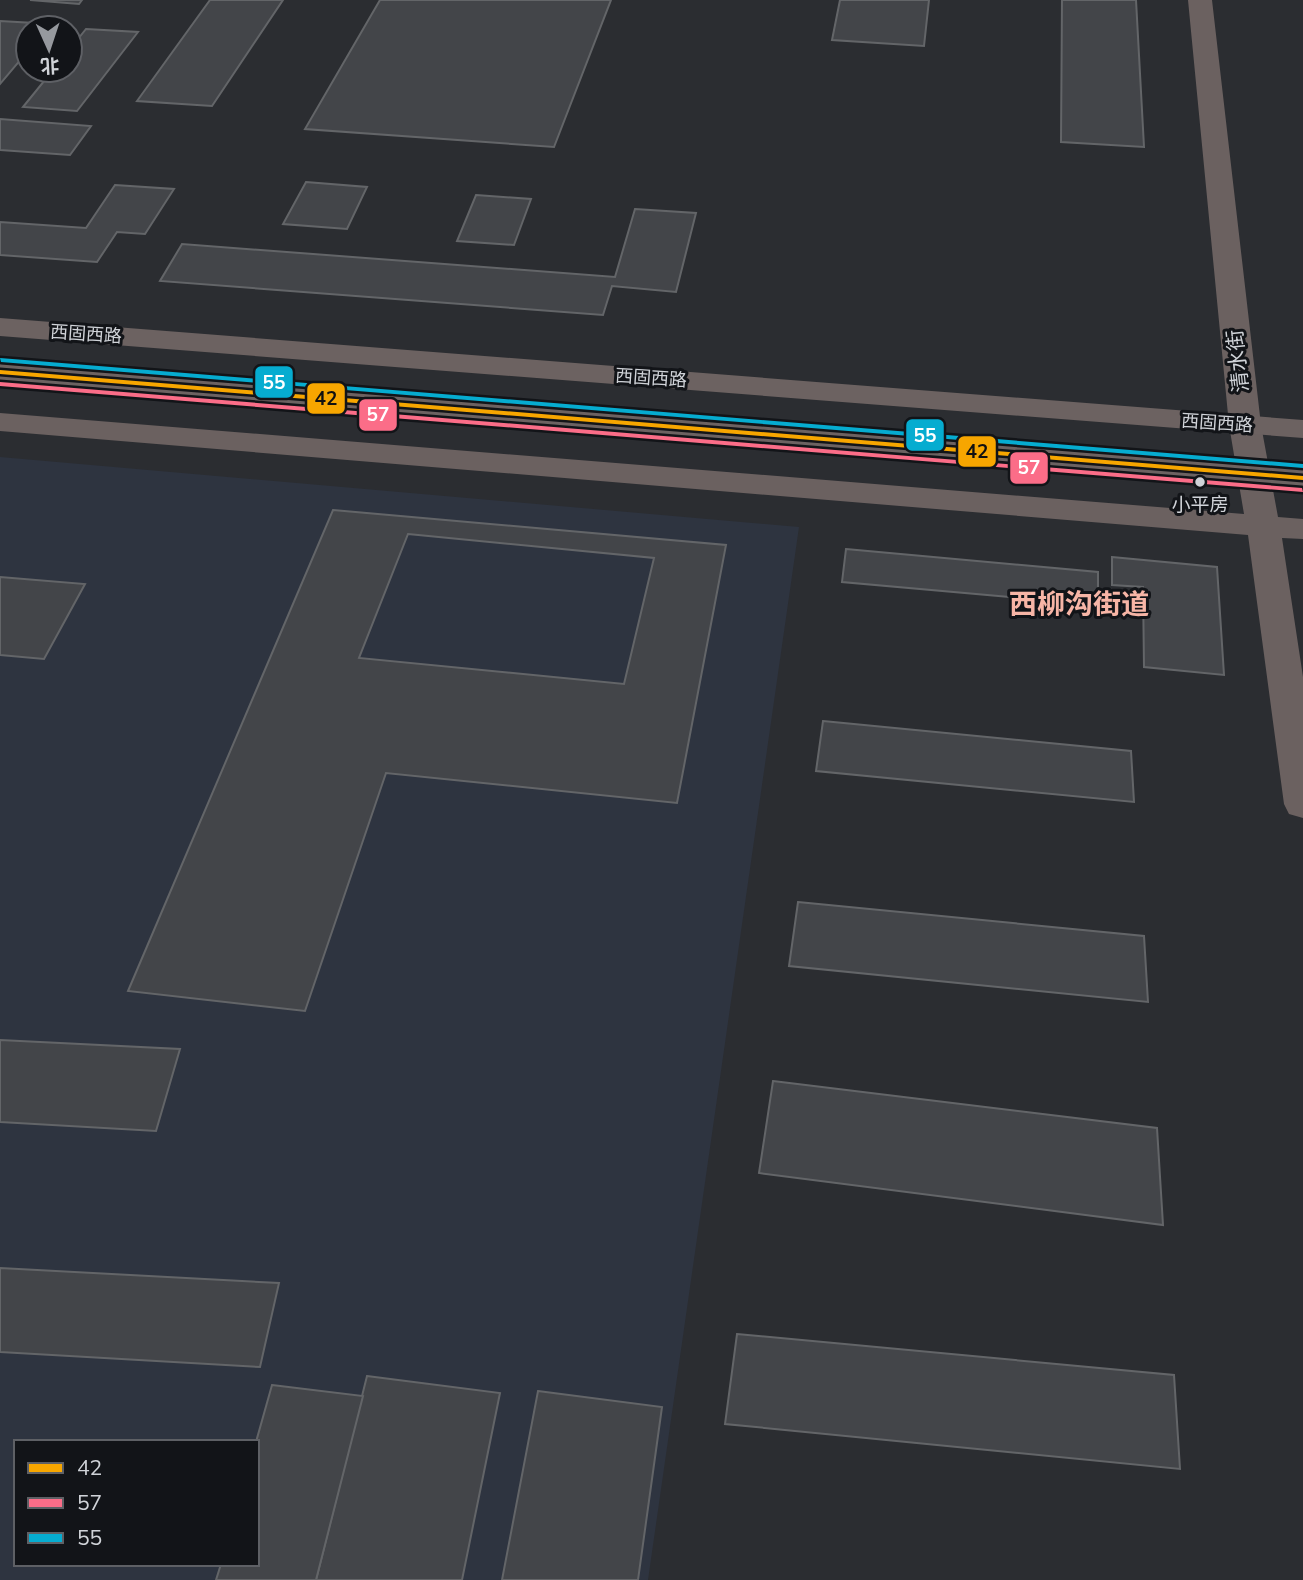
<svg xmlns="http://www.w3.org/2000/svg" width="1303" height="1580" font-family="Mulish,'Noto Sans SC',sans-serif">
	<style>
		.built { fill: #2e3440; fill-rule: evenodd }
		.building { fill: #434549; stroke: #636568; stroke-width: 2; fill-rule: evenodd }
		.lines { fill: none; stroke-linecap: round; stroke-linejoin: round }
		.minor { fill: #6b6160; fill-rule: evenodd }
		.major { fill: #6c6261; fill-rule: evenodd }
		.bus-1-casing { stroke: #121418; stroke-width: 5 }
		.bus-2-casing { stroke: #121418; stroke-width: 5 }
		.bus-3-casing { stroke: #121418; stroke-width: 5 }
		.bus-1 { fill: #f7a600; fill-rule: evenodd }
		.bus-2 { fill: #fb6d88; fill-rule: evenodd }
		.bus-3 { fill: #06acd0; fill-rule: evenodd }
		.bus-dot { fill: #d0d3d8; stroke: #121418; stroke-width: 2.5 }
		.labels { text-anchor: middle; stroke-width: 6; stroke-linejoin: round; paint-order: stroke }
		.far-street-label { font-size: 18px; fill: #d0d3d8; stroke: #121418 }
		.bus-label { font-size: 19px; fill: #d0d3d8; stroke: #121418 }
		.street-label { font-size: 21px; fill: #d0d3d8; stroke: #121418 }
		.district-label { font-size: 28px; font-weight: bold; fill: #f7b5a6; stroke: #121418 }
		.line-badge { stroke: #121418; stroke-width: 2.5 }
		.badge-label { font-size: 19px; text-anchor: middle; font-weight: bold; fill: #fff }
		.pale-badge-label { font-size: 19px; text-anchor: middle; font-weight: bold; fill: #111 }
	</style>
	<rect width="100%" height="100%" fill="#2b2d31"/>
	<!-- built -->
	<path class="built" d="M0,457L799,527L648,1580H0ZM16,1442H257V1564H16Z"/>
	<!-- building -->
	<g class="building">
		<polygon points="30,0 82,0 79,4"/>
		<polygon points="210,0 283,0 212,106 137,101"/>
		<polygon points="380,0 611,0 554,147 305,129"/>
		<polygon points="840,0 929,0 924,46 832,40"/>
		<polygon points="1062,0 1136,0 1144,147 1061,142"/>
		<polygon points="0,21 51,24 48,28 28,28 28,51 0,84"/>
		<polygon points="86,29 138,32 77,111 23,107 53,70 70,70 70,49"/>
		<polygon points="0,119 91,126 70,155 0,150"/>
		<polygon points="306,182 367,187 347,229 283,224"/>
		<polygon points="115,185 174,189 145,234 117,232 97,262 0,255 0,222 86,228"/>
		<polygon points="476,195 531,199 514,245 457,241"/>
		<polygon points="635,209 696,213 676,292 612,286 603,315 160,281 182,244 615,277"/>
		<path d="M333,510L726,545L677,803L386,773L305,1011L128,991ZM408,534L654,558L624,684L359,658Z"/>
		<polygon points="846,549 1098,572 1098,605 842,582"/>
		<polygon points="1112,557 1217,567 1224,675 1144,667 1143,587 1112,585"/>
		<polygon points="0,577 85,584 44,659 0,655"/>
		<polygon points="823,721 1131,751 1134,802 816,771"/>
		<polygon points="798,902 1144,936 1148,1002 789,966"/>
		<polygon points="0,1040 180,1049 156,1131 0,1122"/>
		<polygon points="773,1081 1157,1128 1163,1225 759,1173"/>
		<polygon points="0,1268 279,1283 260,1367 0,1352"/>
		<polygon points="737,1334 1174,1375 1180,1469 725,1424"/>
		<polygon points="367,1376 500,1393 462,1580 316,1580"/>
		<polygon points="272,1385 363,1396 316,1580 216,1580 221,1564 257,1564 256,1442"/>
		<polygon points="538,1391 662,1407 638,1580 502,1580"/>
	</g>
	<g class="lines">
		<!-- minor -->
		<polygon class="minor" points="1188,0 1212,0 1261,425 1278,517 1303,519 1303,539 1282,538 1303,677 1303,818 1289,814 1284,804 1248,535 0,431 0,413 1244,514 1229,425"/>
		<!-- major -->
		<g class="major">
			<polygon points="0,318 1303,420 1303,438 0,336"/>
			<polygon points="0,363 1303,468 1303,488 0,381"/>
		</g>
		<!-- bus-1 casing -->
		<g class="bus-1-casing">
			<polygon id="bus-1" points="0,370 1303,476 1303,480 0,374"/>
		</g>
		<!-- bus-2 casing -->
		<g class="bus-2-casing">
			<polygon id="bus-2" points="0,382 1302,488 1303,492 0,386"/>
		</g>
		<!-- bus-3 casing -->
		<g class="bus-3-casing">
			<polygon id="bus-3" points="0,358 1303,464 1303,468 1,362"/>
		</g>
		<!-- bus-1 -->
		<use href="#bus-1" class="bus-1"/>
		<!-- bus-2 -->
		<use href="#bus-2" class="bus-2"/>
		<!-- bus-3 -->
		<use href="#bus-3" class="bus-3"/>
	</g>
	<!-- markers -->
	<circle class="bus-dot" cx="1200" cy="482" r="6"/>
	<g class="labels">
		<!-- far-street labels -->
		<g class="far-street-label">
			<text transform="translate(86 334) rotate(4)" y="6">西固西路</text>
			<text transform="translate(651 378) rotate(4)" y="6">西固西路</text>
			<text transform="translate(1217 423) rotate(4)" y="6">西固西路</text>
		</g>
		<!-- bus labels -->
		<g class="bus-label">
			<text x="1200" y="511">小平房</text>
		</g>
		<!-- street labels -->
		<g class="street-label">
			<text transform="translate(1238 361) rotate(-96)" y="7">清水街</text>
		</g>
		<!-- district labels -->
		<g class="district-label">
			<text x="1079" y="614">西柳沟街道</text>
		</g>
	</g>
	<g class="line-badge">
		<rect x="254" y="365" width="40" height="34" rx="7" fill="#06acd0"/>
		<rect x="306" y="382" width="40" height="33" rx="7" fill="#f7a600"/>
		<rect x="358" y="398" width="40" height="34" rx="7" fill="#fb6d88"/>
		<rect x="905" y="418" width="40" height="34" rx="7" fill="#06acd0"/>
		<rect x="957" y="435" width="40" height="33" rx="7" fill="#f7a600"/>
		<rect x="1009" y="451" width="40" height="34" rx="7" fill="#fb6d88"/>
	</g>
	<g class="badge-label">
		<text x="274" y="389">55</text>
		<text x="378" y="421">57</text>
		<text x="925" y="442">55</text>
		<text x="1029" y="474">57</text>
	</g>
	<g class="pale-badge-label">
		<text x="326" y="405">42</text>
		<text x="977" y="458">42</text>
	</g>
	<!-- legend -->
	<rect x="14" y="1440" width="245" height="126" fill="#121418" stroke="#5e6065" stroke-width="2"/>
	<rect x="28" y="1463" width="35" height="10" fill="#f7a600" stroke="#5e6065" stroke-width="2"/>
	<text x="77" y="1475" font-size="21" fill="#d0d3d8">42</text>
	<rect x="28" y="1498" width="35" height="10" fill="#fb6d88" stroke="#5e6065" stroke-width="2"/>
	<text x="77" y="1510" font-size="21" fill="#d0d3d8">57</text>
	<rect x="28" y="1533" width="35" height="10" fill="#06acd0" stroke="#5e6065" stroke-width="2"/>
	<text x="77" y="1545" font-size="21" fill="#d0d3d8">55</text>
	<!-- north arrow -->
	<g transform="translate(49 49) rotate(177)"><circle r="33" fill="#121418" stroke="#5e6065" stroke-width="2"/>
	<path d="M0-5L12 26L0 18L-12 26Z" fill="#96999e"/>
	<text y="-10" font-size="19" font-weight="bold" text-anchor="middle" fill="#d0d3d8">北</text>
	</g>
</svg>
